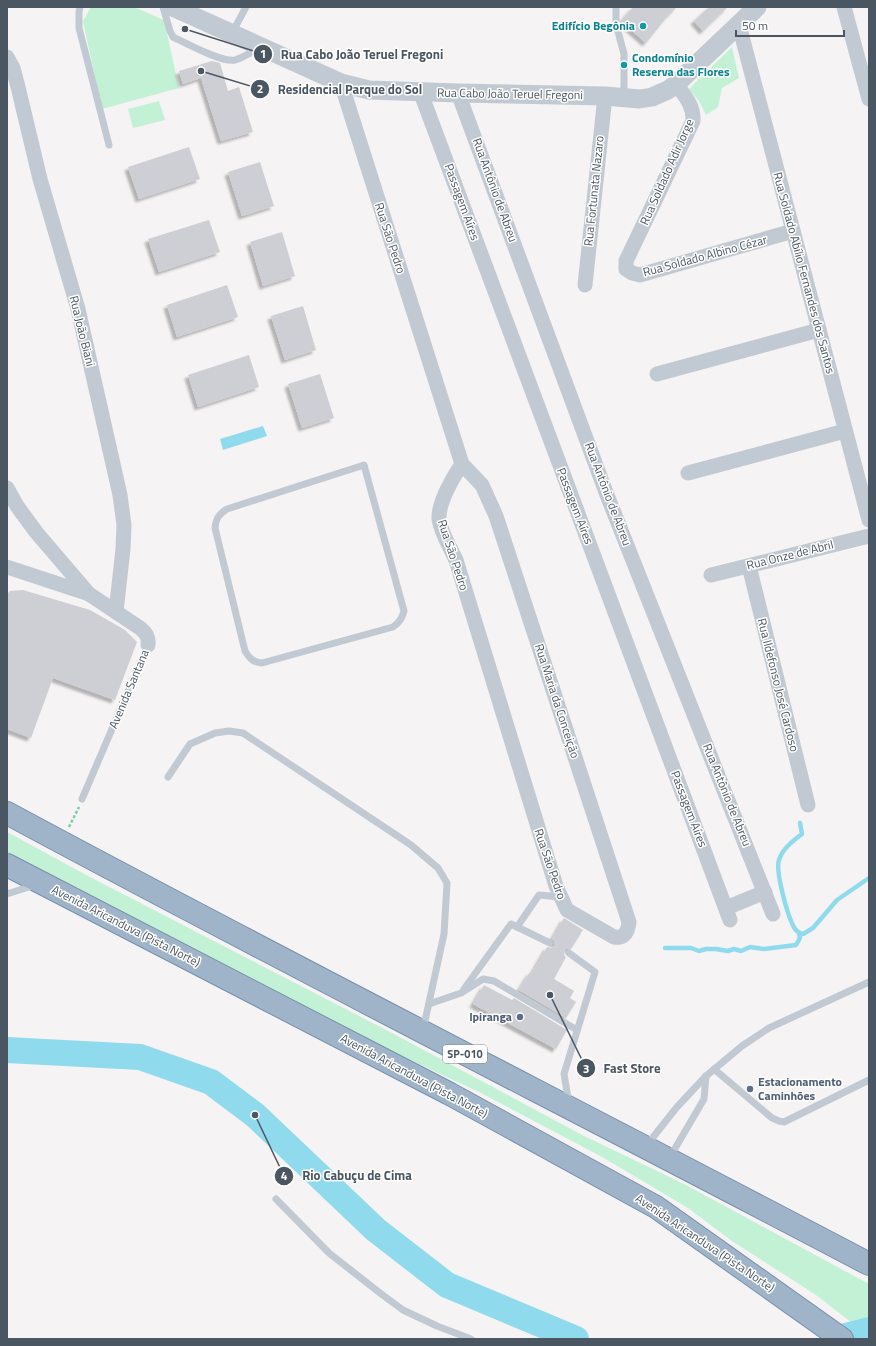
<svg xmlns="http://www.w3.org/2000/svg" width="876" height="1346" font-family="'Titillium Web',sans-serif">
	<style>
		.green { fill: #c3f1d5 }
		.water { fill: #90daee }
		.lines { fill: none; stroke-linecap: round; stroke-linejoin: round }
		.stream { stroke: #90daee; stroke-width: 4.5 }
		.river { stroke: #90daee; stroke-width: 26 }
		.building { fill: #cdcfd5; filter: url(#shadow) }
		.trunk-casing { stroke: #7690ad; stroke-width: 24 }
		.path { stroke: #7ad0a6; stroke-width: 2.5; stroke-dasharray: 3 2; stroke-linecap: butt }
		.service { stroke: #c1cad2; stroke-width: 7 }
		.minor { stroke: #c1cad2; stroke-width: 15 }
		.tertiary { stroke: #c1cad2; stroke-width: 19 }
		.trunk { stroke: #9fb4c9; stroke-width: 22 }
		.culture-dot { fill: #0f9aa8; stroke: #fff; stroke-width: 1.5 }
		.service-dot { fill: #5c6f8a; stroke: #fff; stroke-width: 1.5 }
		.labels { text-anchor: middle; stroke-width: 3; stroke-linejoin: round; paint-order: stroke }
		.shield { fill: #fff; stroke: #808990; stroke-width: 1 }
		.shield-label { font-size: 11px; font-weight: bold; fill: #4a5661 }
		.culture-label { font-size: 12px; font-weight: bold; fill: #0d838f; stroke: #fff; text-anchor: end }
		.street-label { font-size: 12px; fill: #4a5661; stroke: #fff }
		.service-label { font-size: 12px; font-weight: bold; fill: #4e5e75; stroke: #fff; text-anchor: end }
		.leader { fill: none; stroke: #4a5661; stroke-width: 1.5 }
		.callout-dot { fill: #4a5661; stroke: #fff; stroke-width: 1.5 }
		.mark-label { font-size: 12px; text-anchor: middle; font-weight: bold; fill: #fff }
		.callout-label { font-size: 13px; text-anchor: middle; font-weight: bold; fill: #4a5661; stroke: #fff; stroke-width: 3; stroke-linejoin: round; paint-order: stroke }
	</style>
	<defs>
		<filter id="shadow"><feDropShadow dx="-3.5" dy="3.5" stdDeviation="1" flood-color="#0004"/></filter>
	</defs>
	<rect width="100%" height="100%" fill="#f5f3f3"/>
	<!-- green -->
	<g class="green">
		<polygon points="91,7 134,7 164,20 179,88 102,109 83,21"/>
		<polygon points="732,47 739,78 722,88 718,107 706,115 699,101 689,89"/>
		<polygon points="159,101 165,120 133,128 128,109"/>
		<polygon points="7,832 88,876 392,1033 584,1136 684,1184 869,1284 869,1336 816,1295 732,1241 688,1208 604,1158 481,1093 325,1020 7,853"/>
	</g>
	<!-- water -->
	<polygon class="water" points="263,426 267,436 223,450 220,439"/>
	<g class="lines">
		<!-- stream -->
		<g class="stream">
			<path d="M800,823L802,834C793,841 783,848 779,860C775,871 788,918 795,929C797,932 800,933 803,934L813,928L837,900L869,878"/>
			<polyline points="665,948 691,948 699,951 706,949 716,949 728,951 734,949 741,951 750,947 764,949 796,945 800,938 799,933"/>
		</g>
		<!-- river -->
		<g class="river">
			<polyline points="7,1050 140,1057 211,1082 255,1115 376,1230 447,1285 576,1339"/>
			<polyline points="834,1339 869,1330"/>
		</g>
	</g>
	<!-- building -->
	<g class="building">
		<polygon points="633,7 677,7 666,18 646,43 621,21"/>
		<polygon points="709,7 728,7 703,31 694,21"/>
		<polygon points="212,61 220,63 228,91 239,87 253,132 221,141 201,78 183,84 179,71"/>
		<polygon points="189,147 200,179 139,199 128,167"/>
		<polygon points="260,162 274,206 242,216 228,172"/>
		<polygon points="209,220 220,252 159,272 148,239"/>
		<polygon points="282,232 295,276 263,286 250,242"/>
		<polygon points="227,285 238,317 177,337 167,305"/>
		<polygon points="303,306 316,350 285,360 271,316"/>
		<polygon points="249,355 259,387 198,407 188,375"/>
		<polygon points="320,374 334,418 302,428 288,384"/>
		<polygon points="23,590 90,610 125,630 137,642 115,700 53,678 31,738 7,729 7,594 10,591"/>
		<polygon points="564,918 583,930 571,949 567,948 565,950 564,955 566,957 554,979 574,991 570,998 576,1002 566,1018 519,990 530,972 532,973 547,947 551,948 554,946 555,942 552,939"/>
		<polygon points="484,985 512,1000 514,998 567,1030 556,1049 473,1004"/>
	</g>
	<g class="lines">
		<!-- trunk casing -->
		<g class="trunk-casing">
			<g id="trunk">
				<path d="M7,813C293,967 582,1113 869,1264"/>
				<polyline points="7,865 450,1094 656,1207 842,1339"/>
			</g>
		</g>
		<!-- path -->
		<polyline class="path" points="69,827 79,807"/>
		<!-- service -->
		<g class="service">
			<polyline points="80,7 79,12 79,28 109,145"/>
			<path d="M163,7L170,31L173,37C186,43 222,63 235,60C242,58 251,52 258,49"/>
			<polyline points="616,7 616,24 624,54 624,97"/>
			<polyline points="232,33 246,7"/>
			<path d="M364,465L404,611C402,618 400,622 393,627L262,663C253,662 250,659 245,651L215,528C216,518 219,514 227,509Z"/>
			<polyline points="168,777 190,744 215,733 229,731 243,733 411,845 438,868 447,883 444,934 423,1030"/>
			<polyline points="82,799 148,645"/>
			<polyline points="7,894 35,885"/>
			<polyline points="517,927 539,895 560,897"/>
			<polyline points="569,953 595,972 564,1074 569,1104"/>
			<polyline points="464,989 511,924 550,943"/>
			<polyline points="429,1004 461,993 483,979 494,981 577,1030"/>
			<polyline points="714,1069 772,1118 779,1121 784,1122 869,1080"/>
			<polyline points="646,1146 677,1107 706,1076 742,1046 769,1028 869,982"/>
			<polyline points="670,1157 704,1099 706,1076"/>
			<polyline points="276,1199 329,1253 380,1293 403,1310 437,1326 471,1339"/>
		</g>
		<!-- minor -->
		<g class="minor">
			<polyline points="844,7 869,99"/>
			<polyline points="739,25 869,520"/>
			<polyline points="7,57 13,68 18,87 40,179 78,309 120,495 124,525 123,549 116,612"/>
			<path d="M341,83L462,464L482,485L496,516L629,922C628,931 625,939 614,937L567,910L556,886L456,560C450,547 441,533 439,519C438,503 453,477 462,464"/>
			<path d="M676,84C685,96 694,106 693,121L626,261V269L632,273L640,275L793,231"/>
			<polyline points="420,91 730,920"/>
			<polyline points="458,93 607,495 773,914"/>
			<polyline points="585,285 605,96"/>
			<polyline points="657,374 819,330"/>
			<polyline points="688,473 845,431"/>
			<path d="M7,488L17,506L36,532L89,594L140,628C146,633 149,637 148,645"/>
			<polyline points="749,566 808,805"/>
			<polyline points="7,567 89,594"/>
			<polyline points="711,575 869,536"/>
			<polyline points="726,908 765,892"/>
		</g>
		<!-- tertiary -->
		<polyline class="tertiary" points="173,7 341,83 369,90 458,93 605,96 640,99 652,97 668,90 676,84 757,7"/>
		<!-- trunk -->
		<use href="#trunk" class="trunk"/>
	</g>
	<!-- markers -->
	<g class="culture-dot">
		<circle cx="643" cy="26" r="4"/>
		<circle cx="624" cy="65" r="4"/>
	</g>
	<g class="service-dot">
		<circle cx="520" cy="1017" r="4"/>
		<circle cx="750" cy="1089" r="4"/>
	</g>
	<g class="labels">
		<!-- shield labels -->
		<rect class="shield" x="443" y="1045" width="44" height="18" rx="3"/>
		<g class="shield-label">
			<text x="465" y="1058">SP-010</text>
		</g>
		<!-- culture labels -->
		<g class="culture-label">
			<text x="635" y="30">Edifício Begônia</text>
			<text x="632" y="62" text-anchor="start">Condomínio<tspan x="632" dy="14">Reserva das Flores</tspan></text>
		</g>
		<!-- street labels -->
		<g class="street-label">
			<text transform="translate(510 94) rotate(1)" y="4">Rua Cabo João Teruel Fregoni</text>
			<text transform="translate(667 172) rotate(-66)" y="4">Rua Soldado Adir Jorge</text>
			<text transform="translate(495 190) rotate(70)" y="4">Rua Antônio de Abreu</text>
			<text transform="translate(594 191) rotate(-84)" y="4">Rua Fortunata Nazaro</text>
			<text transform="translate(462 202) rotate(70)" y="4">Passagem Aíres</text>
			<text transform="translate(390 238) rotate(72)" y="4">Rua São Pedro</text>
			<text transform="translate(705 256) rotate(-15)" y="4">Rua Soldado Albino Cézar</text>
			<text transform="translate(804 273) rotate(75)" y="4">Rua Soldado Abílio Fernandes dos Santos</text>
			<text transform="translate(82 331) rotate(76)" y="4">Rua João Biani</text>
			<text transform="translate(608 494) rotate(69)" y="4">Rua Antônio de Abreu</text>
			<text transform="translate(575 506) rotate(69)" y="4">Passagem Aíres</text>
			<text transform="translate(453 555) rotate(72)" y="4">Rua São Pedro</text>
			<text transform="translate(790 555) rotate(-14)" y="4">Rua Onze de Abril</text>
			<text transform="translate(778 685) rotate(76)" y="4">Rua Ildefonso José Cardoso</text>
			<text transform="translate(129 689) rotate(-67)" y="4">Avenida Santana</text>
			<text transform="translate(557 701) rotate(72)" y="4">Rua Maria da Conceição</text>
			<text transform="translate(727 795) rotate(68)" y="4">Rua Antônio de Abreu</text>
			<text transform="translate(689 809) rotate(69)" y="4">Passagem Aíres</text>
			<text transform="translate(550 864) rotate(71)" y="4">Rua São Pedro</text>
			<text transform="translate(126 926) rotate(27)" y="4">Avenida Aricanduva (Pista Norte)</text>
			<text transform="translate(414 1076) rotate(28)" y="4">Avenida Aricanduva (Pista Norte)</text>
			<text transform="translate(705 1243) rotate(34)" y="4">Avenida Aricanduva (Pista Norte)</text>
		</g>
		<!-- service labels -->
		<g class="service-label">
			<text x="512" y="1021">Ipiranga</text>
			<text x="758" y="1086" text-anchor="start">Estacionamento<tspan x="758" dy="14">Caminhões</tspan></text>
		</g>
	</g>
	<!-- callouts -->
	<path class="leader" d="M185 29L263 54M201 71L260 89M550 995L586 1068M255 1115L284 1176"/>
	<g class="callout-dot">
		<circle cx="185" cy="29" r="4"/>
		<circle cx="201" cy="71" r="4"/>
		<circle cx="550" cy="995" r="4"/>
		<circle cx="255" cy="1115" r="4"/>
		<circle cx="263" cy="54" r="10"/>
		<circle cx="260" cy="89" r="10"/>
		<circle cx="586" cy="1068" r="10"/>
		<circle cx="284" cy="1176" r="10"/>
	</g>
	<g class="mark-label">
		<text x="263" y="58">1</text>
		<text x="260" y="93">2</text>
		<text x="586" y="1073">3</text>
		<text x="284" y="1180">4</text>
	</g>
	<g class="callout-label">
		<text x="362" y="59">Rua Cabo João Teruel Fregoni</text>
		<text x="350" y="94">Residencial Parque do Sol</text>
		<text x="632" y="1073">Fast Store</text>
		<text x="357" y="1180">Rio Cabuçu de Cima</text>
	</g>
	<!-- border -->
	<rect width="876" height="1346" fill="none" stroke="#4a5661" stroke-width="16"/>
	<!-- scale -->
	<path d="M736 30v6h108v-6" fill="none" stroke="#4a5661" stroke-width="2"/>
	<text x="742" y="30" font-size="12" fill="#4a5661" stroke="#ffffff" stroke-width="3" paint-order="stroke">50 m</text>
</svg>
